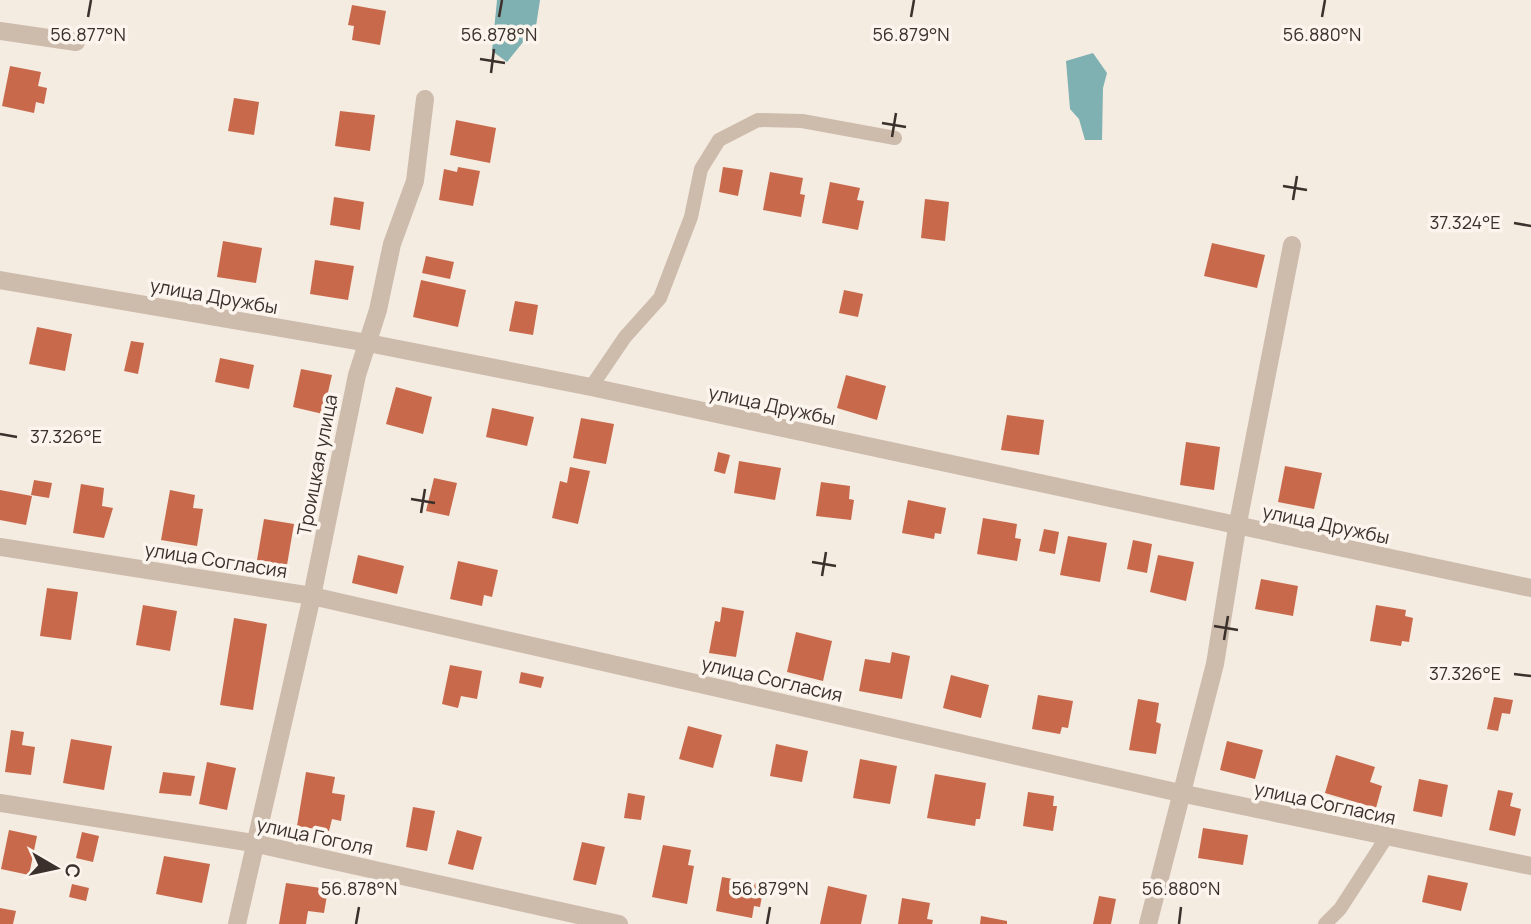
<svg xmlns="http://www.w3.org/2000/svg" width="1531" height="924" font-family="Manrope,sans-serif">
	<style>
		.water { fill: #7fb0b2 }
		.building { fill: #c8694b }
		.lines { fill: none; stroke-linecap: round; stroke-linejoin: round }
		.lane { stroke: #cdbbac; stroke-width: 14 }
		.street { stroke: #cdbbac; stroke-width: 18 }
		.ticks { fill: none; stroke: #3b302b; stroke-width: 2.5 }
		.labels { text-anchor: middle; stroke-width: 7; stroke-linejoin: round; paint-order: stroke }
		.street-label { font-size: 19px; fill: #3b302b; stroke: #fbf5ee }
		.ticks-label { font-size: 18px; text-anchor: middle; fill: #3b302b; stroke: #fbf5ee; stroke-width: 7; stroke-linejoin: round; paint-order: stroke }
	</style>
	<rect width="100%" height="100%" fill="#f4ebe1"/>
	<!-- water -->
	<g class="water">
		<polygon points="497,0 540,0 536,26 507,62 492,51"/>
		<polygon points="1093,53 1107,73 1103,88 1102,140 1085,140 1079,119 1070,109 1066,61"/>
	</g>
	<!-- building -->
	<g class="building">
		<polygon points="352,5 386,11 380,45 352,40 354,26 348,25"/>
		<polygon points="10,66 41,72 38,86 47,88 44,104 36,102 34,113 2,106"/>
		<polygon points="234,98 259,102 254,135 228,131"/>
		<polygon points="340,111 375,115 370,151 335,146"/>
		<polygon points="456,120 496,128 490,163 450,155"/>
		<polygon points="458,167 480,171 473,206 439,200 444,169 457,172"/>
		<polygon points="723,167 743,170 738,196 719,192"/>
		<polygon points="770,172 803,178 800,194 805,195 801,217 763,210"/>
		<polygon points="830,182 860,188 857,200 864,201 858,230 822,223"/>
		<polygon points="334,197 364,202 360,230 330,225"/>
		<polygon points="925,199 949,202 945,241 921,238"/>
		<polygon points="223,241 262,248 256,283 217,277"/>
		<polygon points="1212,243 1265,255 1257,288 1204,276"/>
		<polygon points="426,256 454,262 450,279 422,273"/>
		<polygon points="315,260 354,266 348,300 310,294"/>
		<polygon points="421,280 466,290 458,327 413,317"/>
		<polygon points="844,290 863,294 858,317 839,313"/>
		<polygon points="515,301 538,305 533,335 509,331"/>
		<polygon points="37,327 72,334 65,371 29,364"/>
		<polygon points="131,341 144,343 138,374 124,371"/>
		<polygon points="220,358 254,365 249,389 215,382"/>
		<polygon points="301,369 332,375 323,414 293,407"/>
		<polygon points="846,375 886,386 877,420 837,408"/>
		<polygon points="396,387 432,397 423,434 386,424"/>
		<polygon points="492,408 534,417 527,446 486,437"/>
		<polygon points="1007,415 1044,420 1039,455 1001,450"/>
		<polygon points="581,418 614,424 606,464 573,458"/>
		<polygon points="1186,442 1220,447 1214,490 1180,485"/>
		<polygon points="718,452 730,455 725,474 714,471"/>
		<polygon points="739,461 781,468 775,500 734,493"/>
		<polygon points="1285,466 1322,473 1314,509 1278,502"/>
		<polygon points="570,467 590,471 578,524 552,518 560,481 567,483"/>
		<polygon points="434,478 457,483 449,516 426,511"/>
		<polygon points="34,480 52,483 49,498 31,495"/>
		<polygon points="821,482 850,486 849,499 854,500 851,520 816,516"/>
		<polygon points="81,484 104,488 102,506 113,508 104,538 73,533"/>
		<polygon points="0,490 32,496 26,525 0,520"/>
		<polygon points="170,490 195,495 193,508 203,509 197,546 161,540"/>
		<polygon points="908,500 946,508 941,534 935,533 934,539 902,533"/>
		<polygon points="983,518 1017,524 1015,538 1021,539 1017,561 977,554"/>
		<polygon points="264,519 294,524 287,565 257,560"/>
		<polygon points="1044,529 1059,532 1055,554 1039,551"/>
		<polygon points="1068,536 1107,543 1100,582 1060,575"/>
		<polygon points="1133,540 1152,544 1147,573 1127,569"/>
		<polygon points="358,555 404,566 397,594 352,583"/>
		<polygon points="1158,555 1194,562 1186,601 1150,592"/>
		<polygon points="458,561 498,570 492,597 484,595 482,606 450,599"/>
		<polygon points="1261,579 1298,586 1293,616 1255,609"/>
		<polygon points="47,588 78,592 71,640 40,636"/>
		<polygon points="143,605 177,611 170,651 136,645"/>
		<polygon points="1376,605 1406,610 1405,616 1413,618 1409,642 1402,641 1401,646 1370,641"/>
		<polygon points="722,607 744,611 736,657 709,653 715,621 720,622"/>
		<polygon points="234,618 267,624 253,710 220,705"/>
		<polygon points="796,632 832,641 823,681 787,672"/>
		<polygon points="892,652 910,656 902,699 859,691 865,659 890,663"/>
		<polygon points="450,665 482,671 477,699 461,696 458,708 442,704"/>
		<polygon points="521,672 544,677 541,688 519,683"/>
		<polygon points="951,675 989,685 981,718 943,708"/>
		<polygon points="1038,695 1073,701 1068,728 1062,727 1060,734 1032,729"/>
		<polygon points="1494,697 1513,700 1510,714 1502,713 1498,731 1487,729"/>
		<polygon points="1138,699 1159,703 1156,722 1161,724 1156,754 1129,750"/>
		<polygon points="688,726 722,735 713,768 679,759"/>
		<polygon points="11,730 24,732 22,745 35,747 31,775 5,772"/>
		<polygon points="71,739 112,746 104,790 63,783"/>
		<polygon points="1227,741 1263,750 1255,779 1220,770"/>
		<polygon points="776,744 808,751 802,782 770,776"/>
		<polygon points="1336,755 1375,767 1370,782 1382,786 1376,808 1325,793"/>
		<polygon points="860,759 897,766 890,804 853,798"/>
		<polygon points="207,762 236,768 227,810 199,804"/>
		<polygon points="163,772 195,776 191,796 159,793"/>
		<polygon points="306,772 335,777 332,793 345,795 341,821 332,819 329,831 297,826"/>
		<polygon points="935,774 986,783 980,819 976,819 975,826 927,818"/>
		<polygon points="1419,779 1448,785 1442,817 1413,811"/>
		<polygon points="1498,790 1513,793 1510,806 1521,809 1515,836 1489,830"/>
		<polygon points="1028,792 1054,796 1053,806 1057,806 1053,831 1023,826"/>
		<polygon points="628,793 645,796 641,820 624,818"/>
		<polygon points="413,807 435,811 427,851 406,847"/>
		<polygon points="1203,828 1248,835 1243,865 1198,858"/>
		<polygon points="9,830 37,836 29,875 1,869"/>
		<polygon points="457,830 482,837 473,870 448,864"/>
		<polygon points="82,832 99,836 93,862 76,858"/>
		<polygon points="582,842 605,847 596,885 573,880"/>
		<polygon points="663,845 691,850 688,865 694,866 687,904 652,897"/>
		<polygon points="164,856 210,864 202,903 156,894"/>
		<polygon points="1428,875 1468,883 1461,911 1422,902"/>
		<polygon points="722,877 764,885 760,907 754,906 752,918 716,911"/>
		<polygon points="286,883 328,889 324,913 308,911 306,924 279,924"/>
		<polygon points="72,884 89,888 86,901 69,897"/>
		<polygon points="828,886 867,895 861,924 820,924"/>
		<polygon points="1099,896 1116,899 1111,924 1093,924"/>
		<polygon points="902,898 930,903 927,919 933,920 932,924 898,924"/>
		<polygon points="0,908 16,911 13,924 0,924"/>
		<polygon points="981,916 1007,921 1007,924 980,924"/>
	</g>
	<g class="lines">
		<!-- lane -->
		<g class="lane">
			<polyline points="591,387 625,337 660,298 691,217 701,169 719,140 758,120 802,121 895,138"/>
			<polyline points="1325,924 1340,909 1386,838"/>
		</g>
		<!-- street -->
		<g class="street">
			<polyline points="0,31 76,42"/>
			<polyline points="0,280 368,343 591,387 1531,588"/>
			<polyline points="0,547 312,596 1180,793 1531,866"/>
			<polyline points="0,803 253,843 619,924"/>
			<polyline points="237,924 312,596 357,375 378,310 392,244 415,181 425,99"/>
			<polyline points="1148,924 1215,664 1237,528 1292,245"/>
		</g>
	</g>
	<!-- ticks -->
	<path class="ticks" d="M88,17L91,0M499,17L502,0M911,17L914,0M1322,17L1325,0M480,59L505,63M491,73L494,49M882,123L906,127M892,137L896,113M1283,186L1307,190M1293,200L1297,176M1514,223L1531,226M0,434L17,437M411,499L435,503M421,513L425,489M812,562L836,566M822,576L826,552M1214,626L1238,630M1224,640L1228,616M1514,674L1531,676M356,924L359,907M767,924L770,907M1179,924L1181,907"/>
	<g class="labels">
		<!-- street labels -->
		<g class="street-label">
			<text transform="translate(214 296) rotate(10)" y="7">улица Дружбы</text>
			<text transform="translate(772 405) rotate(12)" y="7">улица Дружбы</text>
			<text transform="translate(317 465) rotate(-79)" y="7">Троицкая улица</text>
			<text transform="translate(1326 524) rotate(12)" y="7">улица Дружбы</text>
			<text transform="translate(216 560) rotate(9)" y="7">улица Согласия</text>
			<text transform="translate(772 679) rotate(13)" y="7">улица Согласия</text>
			<text transform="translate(1325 803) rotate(12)" y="7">улица Согласия</text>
			<text transform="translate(315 836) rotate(12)" y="7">улица Гоголя</text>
		</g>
	</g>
	<g class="ticks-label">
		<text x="88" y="41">56.877°N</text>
		<text x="499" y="41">56.878°N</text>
		<text x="911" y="41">56.879°N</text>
		<text x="1322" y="41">56.880°N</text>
		<text x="1465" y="229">37.324°E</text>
		<text x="66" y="443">37.326°E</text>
		<text x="1465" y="680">37.326°E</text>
		<text x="359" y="895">56.878°N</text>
		<text x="770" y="895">56.879°N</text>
		<text x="1181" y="895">56.880°N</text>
	</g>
	<!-- north arrow -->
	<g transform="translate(56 868) rotate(99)" stroke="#fbf5ee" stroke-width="5" paint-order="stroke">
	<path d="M0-5L12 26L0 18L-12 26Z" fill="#3b302b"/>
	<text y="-10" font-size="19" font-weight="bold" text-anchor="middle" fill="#3b302b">С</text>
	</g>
</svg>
